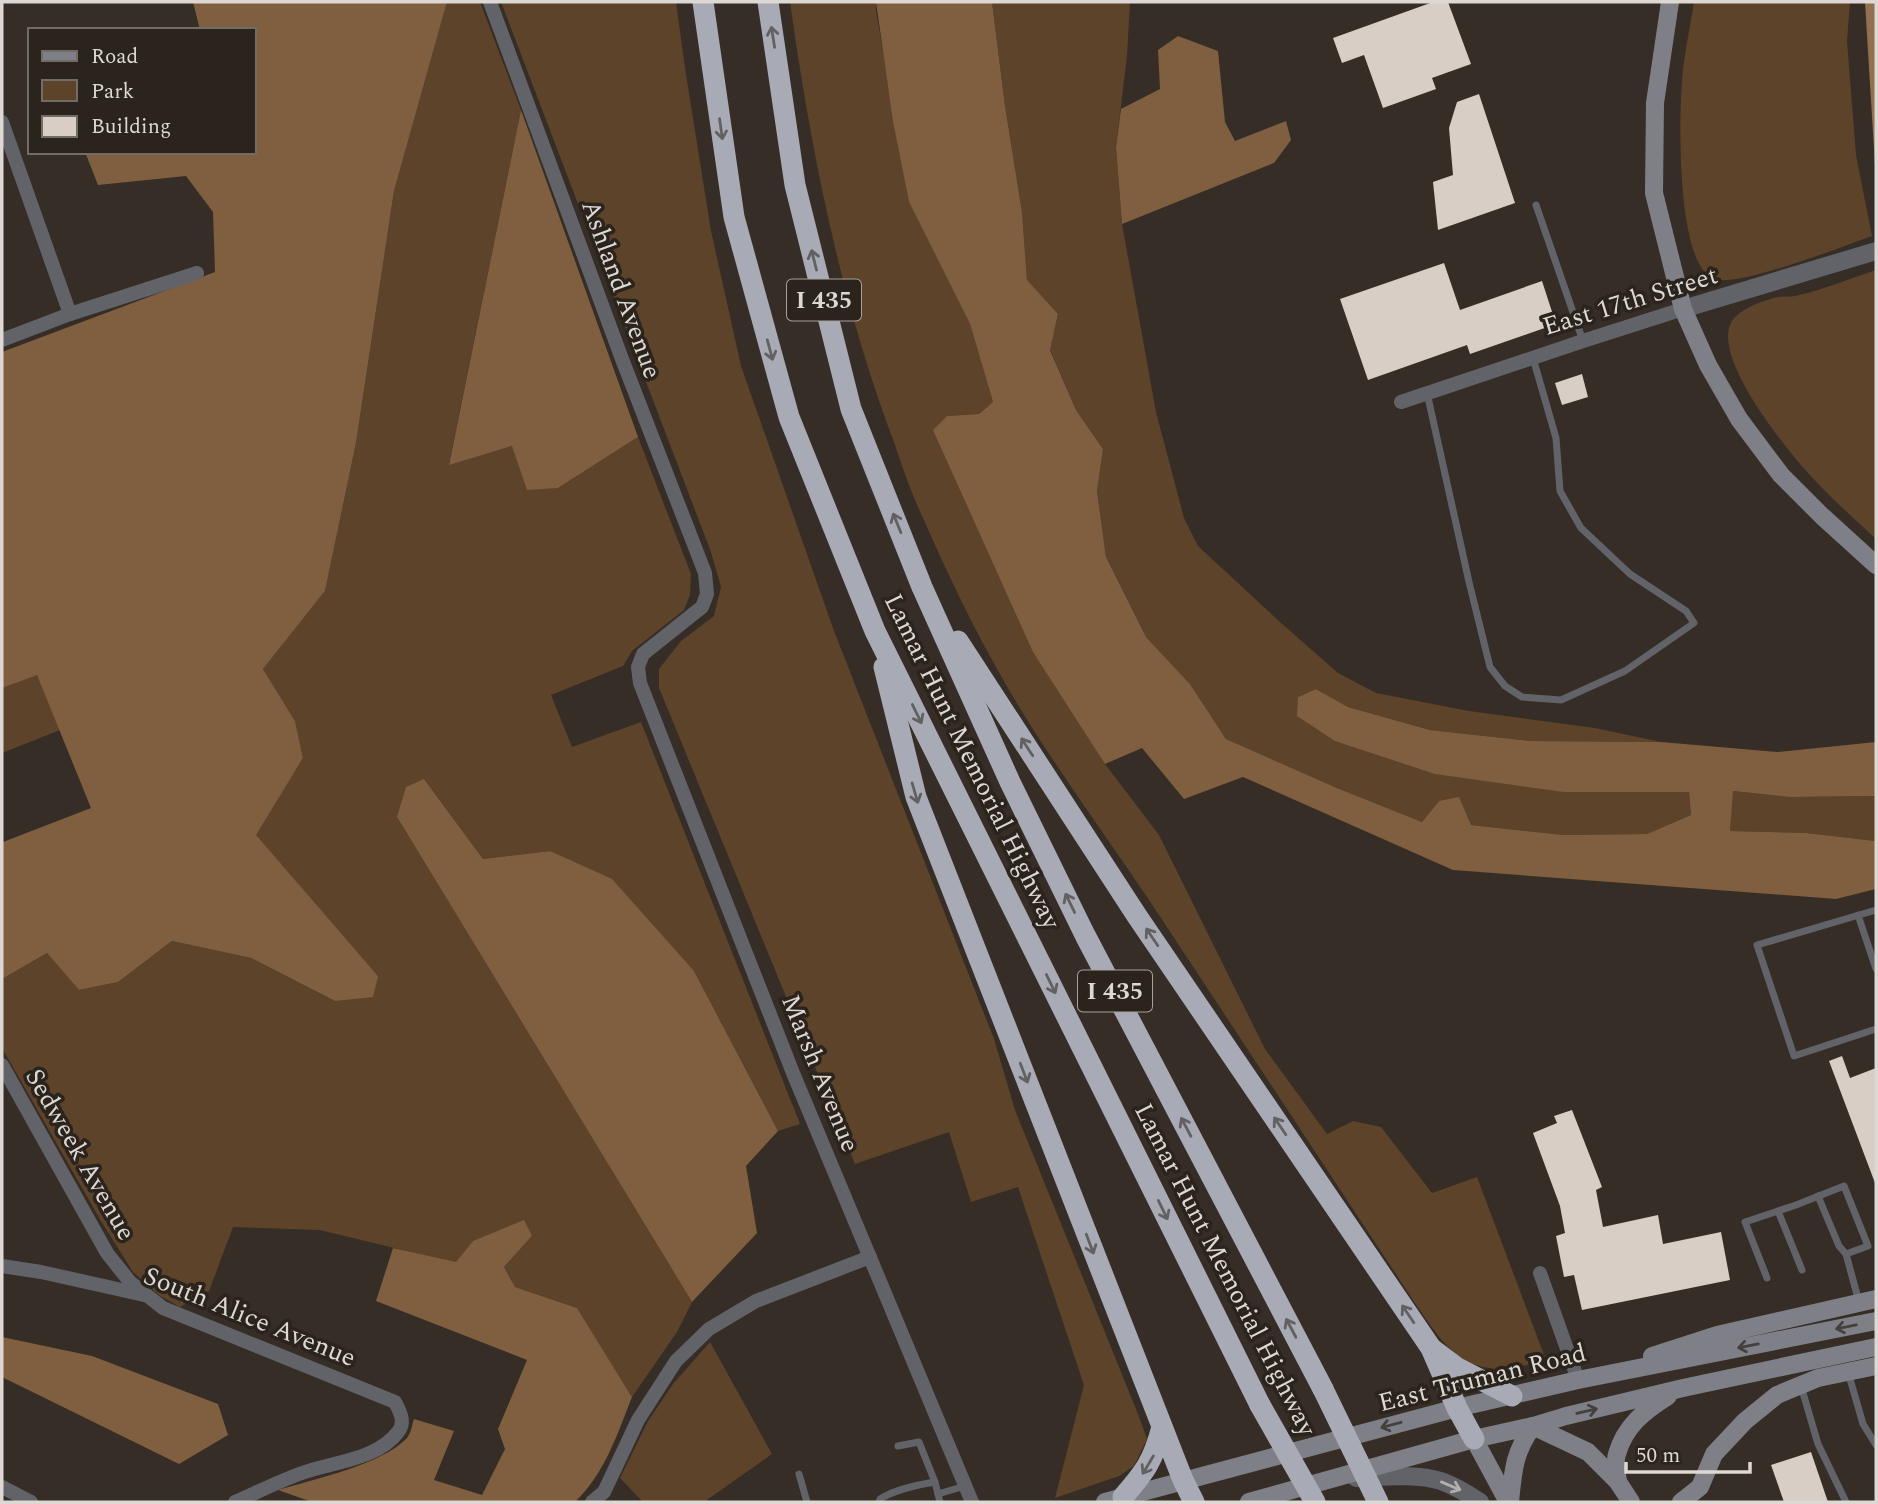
<svg xmlns="http://www.w3.org/2000/svg" width="1878" height="1504" font-family="Spectral,serif">
	<style>
		.green { fill: #5d432a }
		.forest { fill: #7f5f3f }
		.water { fill: #927050 }
		.building { fill: #d8cec5 }
		.lines { fill: none; stroke-linecap: round; stroke-linejoin: round }
		.service { stroke: #626368; stroke-width: 7 }
		.minor { stroke: #626368; stroke-width: 14 }
		.tertiary { stroke: #626368; stroke-width: 18 }
		.secondary { stroke: #7f8087; stroke-width: 18 }
		.motorway { stroke: #a8aab5; stroke-width: 21 }
		.motorway-bridge { stroke: #a8aab5; stroke-width: 21 }
		.oneway { stroke: #636061 }
		.oneway2 { stroke: #44403d }
		.oneway3 { stroke: #b2afae }
		.labels { text-anchor: middle; stroke-width: 7; stroke-linejoin: round; paint-order: stroke }
		.shield { fill: #2b241d; stroke: #a8a29c; stroke-width: 2 }
		.shield-label { font-size: 24px; font-weight: bold; fill: #ddd8d3 }
		.street-label { font-size: 26px; fill: #ddd8d3; stroke: #2b241d }
	</style>
	<rect width="100%" height="100%" fill="#352d26"/>
	<!-- green -->
	<g class="green">
		<polygon points="447,2 480,2 521,110 449,464 512,446 558,488 638,437 691,574 690,595 684,610 632,651 623,666 551,695 572,747 641,722 800,1124 778,1131 694,971 550,851 483,859 424,779 397,817 692,1302 677,1332 632,1397 577,1308 515,1287 504,1267 532,1236 473,1241 456,1263 320,1230 233,1227 209,1291 180,1307 160,1296 133,1272 101,1221 2,1048 2,979 47,953 79,990 118,982 172,941 251,958 335,1001 378,976 255,835 303,758 295,721 263,669 325,591 356,443 394,191"/>
		<polygon points="501,2 676,2 685,68 711,231 741,366 834,631 994,1039 1015,1110 1138,1414 1147,1439 1134,1466 1119,1476 1055,1498 1084,1385 1018,1187 971,1202 949,1132 855,1164 659,688 659,669 681,641 714,616 721,587 711,552"/>
		<path d="M790,2H876V11L909,202L970,324L993,402L979,414L947,416L1105,764L1159,835L1265,1049L1327,1134L1353,1121L1381,1127L1432,1193L1477,1177L1546,1360C1533,1363 1510,1370 1497,1369C1454,1366 1439,1337 1417,1306C1329,1173 1241,1039 1153,906C1099,825 1039,746 992,660C965,611 941,559 918,507C909,487 902,466 895,445C841,303 811,152 790,2Z"/>
		<polygon points="992,2 1130,2 1127,56 1116,147 1122,224 1156,412 1184,518 1198,546 1280,622 1338,673 1376,693 1469,711 1595,728 1661,742 1530,741 1430,730 1348,707 1316,689 1298,697 1564,792 1689,792 1691,815 1647,834 1564,835 1471,825 1439,801 1422,822 1337,788 1226,739 1190,684 1146,637 1106,557 1097,491 1103,449 1076,410 1050,349 1058,314 1027,281 1022,212 1005,106"/>
		<path d="M1694,2H1850L1847,41L1856,155L1872,236C1844,246 1737,288 1714,279C1676,265 1679,117 1682,81C1684,54 1690,28 1694,2Z"/>
		<path d="M1876,270V539C1850,515 1823,491 1800,464C1779,439 1711,354 1732,321C1741,308 1764,300 1779,297C1784,296 1790,297 1795,296C1822,290 1849,279 1876,270Z"/>
		<polygon points="37,674 60,730 2,753 2,688"/>
		<polygon points="1732,791 1789,797 1876,796 1876,841 1806,833 1730,831"/>
		<polygon points="710,1342 772,1454 704,1502 643,1502 620,1478 648,1421 673,1384"/>
	</g>
	<!-- forest -->
	<g class="forest">
		<polygon points="193,2 447,2 394,191 356,443 325,591 263,669 295,721 303,758 256,835 378,976 373,997 335,1001 251,958 172,941 118,982 79,990 47,953 2,979 3,842 91,808 37,675 2,688 2,352 215,272 213,212 186,176 98,185 85,152 254,152 254,30 200,30"/>
		<polygon points="876,2 992,2 1005,106 1022,212 1027,280 1058,314 1050,350 1076,410 1103,449 1097,491 1106,557 1146,637 1190,684 1226,739 1337,788 1422,822 1439,801 1459,797 1471,825 1564,835 1647,834 1691,815 1689,792 1564,792 1435,774 1335,741 1297,716 1298,697 1316,689 1348,707 1430,730 1530,741 1661,742 1777,752 1876,742 1876,796 1789,797 1733,791 1730,831 1806,833 1876,841 1876,889 1836,899 1453,870 1243,777 1184,799 1142,748 1105,764 1033,652 933,430 947,416 979,414 993,402 970,324 909,202 893,121"/>
		<polygon points="1178,36 1218,51 1225,122 1235,141 1286,121 1291,140 1274,163 1122,224 1116,147 1121,109 1160,89 1158,50"/>
		<polygon points="521,110 638,437 558,488 527,490 512,446 449,465"/>
		<polygon points="424,779 483,859 550,851 612,879 694,971 778,1131 746,1166 757,1233 692,1302 397,817 406,787"/>
		<path d="M524,1220L532,1236L504,1267L515,1287L577,1308L632,1397C617,1435 605,1473 575,1502H312L278,1490C312,1480 382,1464 406,1439C411,1434 412,1425 414,1419L454,1431L434,1480L482,1495L505,1449L498,1429L527,1360L376,1301L393,1248L456,1262L473,1241Z"/>
		<polygon points="2,1337 92,1356 218,1404 228,1435 179,1464 2,1377"/>
	</g>
	<!-- water -->
	<polygon class="water" points="1865,2 1876,2 1876,182"/>
	<!-- building -->
	<g class="building">
		<polygon points="1433,2 1448,2 1471,64 1432,78 1436,89 1383,108 1364,55 1342,63 1333,38"/>
		<polygon points="1479,94 1515,203 1438,230 1433,182 1453,175 1449,128 1457,102"/>
		<polygon points="1444,263 1460,310 1542,281 1556,324 1470,354 1467,345 1368,380 1340,299"/>
		<polygon points="1582,374 1588,397 1562,405 1555,383"/>
		<polygon points="1842,1056 1850,1078 1876,1068 1876,1183 1875,1183 1829,1061"/>
		<polygon points="1572,1110 1602,1187 1596,1190 1603,1227 1658,1215 1663,1244 1721,1232 1730,1280 1582,1310 1574,1275 1564,1277 1556,1236 1565,1233 1560,1206 1533,1133 1557,1123 1554,1116"/>
		<polygon points="1811,1452 1828,1502 1784,1502 1771,1465"/>
	</g>
	<g class="lines">
		<!-- service -->
		<g class="service">
			<polyline points="1536,205 1583,341"/>
			<polyline points="1427,393 1469,582 1490,667 1505,686 1522,697 1561,700 1625,671 1694,623 1686,611 1630,574 1581,528 1560,491 1556,438 1533,358"/>
			<polyline points="1876,910 1757,945 1794,1056 1876,1029"/>
			<polyline points="1858,915 1876,969"/>
			<polyline points="1818,1196 1839,1246 1846,1254"/>
			<polyline points="1778,1211 1802,1270"/>
			<polyline points="1767,1278 1745,1222 1796,1205 1844,1186 1868,1246 1846,1254 1859,1302"/>
			<polyline points="1848,1372 1863,1424 1876,1445"/>
			<polyline points="1801,1386 1818,1444 1846,1502"/>
			<polyline points="898,1446 919,1442 935,1482 940,1502"/>
			<polyline points="799,1474 807,1502"/>
			<polyline points="938,1494 965,1486"/>
			<path d="M879,1502L880,1499C896,1489 917,1485 935,1482"/>
		</g>
		<!-- minor -->
		<g class="minor">
			<polyline points="490,2 622,359 705,573 707,594 702,607 643,654 638,667 640,683 793,1073 972,1502"/>
			<polyline points="2,122 70,314"/>
			<polyline points="2,340 70,314 197,273"/>
			<polyline points="1401,402 1583,341 1683,309"/>
			<path d="M2,1065L107,1253L130,1282L163,1308L395,1402C400,1412 406,1422 398,1432C378,1459 334,1462 305,1472C281,1480 258,1492 235,1502"/>
			<polyline points="2,1266 41,1272 144,1295"/>
			<polyline points="1540,1273 1578,1380"/>
			<polyline points="2,1487 31,1502"/>
			<polyline points="592,1502 604,1492 638,1420 676,1361 709,1329 756,1301 870,1257"/>
		</g>
		<!-- tertiary -->
		<g class="tertiary">
			<polyline points="1683,309 1876,251"/>
			<path d="M1356,1478C1382,1477 1416,1473 1441,1481C1455,1486 1468,1494 1480,1502"/>
		</g>
		<!-- secondary -->
		<g class="secondary">
			<polyline points="1670,2 1655,103 1654,193 1683,309 1708,365 1739,419 1781,475 1822,516 1876,565"/>
			<polyline points="1652,1356 1717,1335 1876,1299"/>
			<polyline points="1474,1439 1508,1502"/>
			<path d="M1618,1482C1617,1473 1614,1462 1617,1454C1625,1426 1644,1411 1668,1396"/>
			<polyline points="1105,1502 1457,1408 1578,1380 1876,1321"/>
			<polyline points="1249,1502 1474,1439 1533,1426 1566,1416 1683,1388 1876,1347"/>
			<path d="M1510,1502C1513,1471 1514,1452 1533,1426L1588,1452L1618,1482L1631,1502"/>
			<polyline points="1681,1502 1700,1487 1714,1454 1745,1421 1777,1395 1818,1378 1876,1366"/>
		</g>
		<!-- motorway -->
		<g class="motorway">
			<polyline points="703,2 734,217 789,417 875,631 1260,1405"/>
			<polyline points="768,2 795,185 851,409 922,587 1010,782 1085,935 1323,1389"/>
			<polyline points="958,641 1137,916 1431,1348 1457,1408 1474,1439"/>
			<polyline points="884,667 916,797 1183,1480 1194,1502"/>
			<polyline points="1432,1349 1456,1367 1512,1396"/>
			<path d="M1123,1497C1145,1472 1153,1461 1162,1427"/>
		</g>
		<!-- motorway-bridge -->
		<g class="motorway-bridge">
			<polyline points="1323,1389 1378,1502"/>
			<polyline points="1260,1405 1315,1502"/>
		</g>
	</g>
	<!-- one-way arrows -->
	<defs><path id="oneway-shaft" d="M-6 0H5M1.5-3L5.5 0L1.5 3" fill="none" stroke-width="1.6" stroke-linecap="round" stroke-linejoin="round" transform="scale(1.75)"/></defs>
	<g class="oneway">
		<use href="#oneway-shaft" transform="translate(773 37) rotate(-99)"/>
		<use href="#oneway-shaft" transform="translate(721 129) rotate(82)"/>
		<use href="#oneway-shaft" transform="translate(814 260) rotate(-104)"/>
		<use href="#oneway-shaft" transform="translate(770 350) rotate(75)"/>
		<use href="#oneway-shaft" transform="translate(897 523) rotate(-112)"/>
		<use href="#oneway-shaft" transform="translate(917 714) rotate(64)"/>
		<use href="#oneway-shaft" transform="translate(1027 747) rotate(-123)"/>
		<use href="#oneway-shaft" transform="translate(915 793) rotate(74)"/>
		<use href="#oneway-shaft" transform="translate(1070 903) rotate(-116)"/>
		<use href="#oneway-shaft" transform="translate(1152 937) rotate(-124)"/>
		<use href="#oneway-shaft" transform="translate(1051 984) rotate(64)"/>
		<use href="#oneway-shaft" transform="translate(1024 1073) rotate(69)"/>
		<use href="#oneway-shaft" transform="translate(1280 1126) rotate(-124)"/>
		<use href="#oneway-shaft" transform="translate(1186 1127) rotate(-118)"/>
		<use href="#oneway-shaft" transform="translate(1163 1210) rotate(64)"/>
		<use href="#oneway-shaft" transform="translate(1090 1244) rotate(69)"/>
		<use href="#oneway-shaft" transform="translate(1408 1314) rotate(-124)"/>
		<use href="#oneway-shaft" transform="translate(1291 1328) rotate(-118)"/>
		<use href="#oneway-shaft" transform="translate(1148 1465) rotate(121)"/>
	</g>
	<g class="oneway2">
		<use href="#oneway-shaft" transform="translate(1846 1327) rotate(169)"/>
		<use href="#oneway-shaft" transform="translate(1748 1346) rotate(169)"/>
		<use href="#oneway-shaft" transform="translate(1587 1411) rotate(-13)"/>
		<use href="#oneway-shaft" transform="translate(1391 1425) rotate(165)"/>
	</g>
	<use class="oneway3" href="#oneway-shaft" transform="translate(1451 1486) rotate(23)"/>
	<g class="labels">
		<!-- shield labels -->
		<g class="shield">
			<rect x="787" y="279.5" width="74" height="41" rx="5"/>
			<rect x="1078" y="970.5" width="74" height="41" rx="5"/>
		</g>
		<g class="shield-label">
			<text x="824" y="308">I 435</text>
			<text x="1115" y="999">I 435</text>
		</g>
		<!-- street labels -->
		<g class="street-label">
			<text transform="translate(622 289) rotate(70)" y="9">Ashland Avenue</text>
			<text transform="translate(1630 300) rotate(-17)" y="9">East 17th Street</text>
			<text transform="translate(973 761) rotate(64)" y="9">Lamar Hunt Memorial Highway</text>
			<text transform="translate(821 1073) rotate(68)" y="9">Marsh Avenue</text>
			<text transform="translate(81 1154) rotate(60)" y="9">Sedweek Avenue</text>
			<text transform="translate(1226 1269) rotate(63)" y="9">Lamar Hunt Memorial Highway</text>
			<text transform="translate(250 1316) rotate(22)" y="9">South Alice Avenue</text>
			<text transform="translate(1482 1377) rotate(-14)" y="9">East Truman Road</text>
		</g>
	</g>
	<!-- border -->
	<rect width="1878" height="1504" fill="none" stroke="#ddd8d3" stroke-width="7"/>
	<!-- legend -->
	<rect x="28" y="28" width="228" height="126" fill="#2b241d" stroke="#726c66" stroke-width="2"/>
	<rect x="42" y="51" width="35" height="10" fill="#7f8087" stroke="#726c66" stroke-width="2"/>
	<text x="91" y="63" font-size="21" fill="#ddd8d3">Road</text>
	<rect x="42" y="80" width="35" height="21" fill="#5d432a" stroke="#726c66" stroke-width="2"/>
	<text x="91" y="98" font-size="21" fill="#ddd8d3">Park</text>
	<rect x="42" y="116" width="35" height="21" fill="#d8cec5" stroke="#726c66" stroke-width="2"/>
	<text x="91" y="133" font-size="21" fill="#ddd8d3">Building</text>
	<!-- scale -->
	<path d="M1626 1462v10h124v-10" fill="none" stroke="#ddd8d3" stroke-width="3.5"/>
	<text x="1636" y="1462" font-size="21" fill="#ddd8d3" stroke="#2b241d" stroke-width="5" paint-order="stroke">50 m</text>
</svg>
